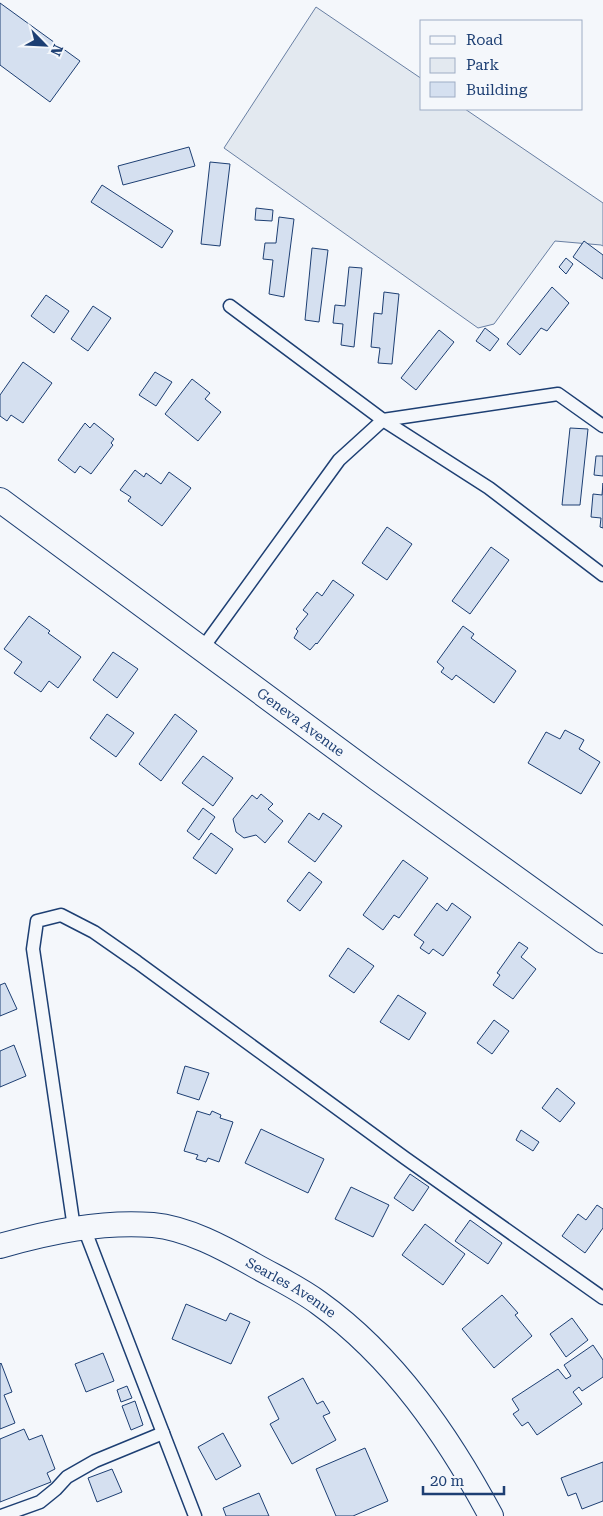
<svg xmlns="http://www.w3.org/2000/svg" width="603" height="1516" font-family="'Roboto Serif',serif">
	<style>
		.green { fill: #e3e9f0; stroke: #687fa3 }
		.building { fill: #d5e0f0; stroke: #1d3f73 }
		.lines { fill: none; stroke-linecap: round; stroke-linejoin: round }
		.lane-casing { stroke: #1d3f73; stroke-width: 15 }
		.street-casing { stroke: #1d3f73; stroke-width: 26 }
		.lane { stroke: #f4f7fb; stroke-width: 12 }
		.street { stroke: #f4f7fb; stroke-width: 24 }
		.labels { text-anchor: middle; stroke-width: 4; stroke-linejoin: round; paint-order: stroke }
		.street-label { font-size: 14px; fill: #1d3f73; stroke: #f4f7fb }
	</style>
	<rect width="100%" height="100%" fill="#f4f7fb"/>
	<!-- green -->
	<polygon class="green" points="316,7 422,79 422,109 465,109 603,203 603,246 601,245 555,241 494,324 478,328 224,148"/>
	<!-- building -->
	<g class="building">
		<polygon points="0,3 80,61 50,102 0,65"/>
		<polygon points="189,147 195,166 123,185 118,166"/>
		<polygon points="210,162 230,164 220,246 201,244"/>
		<polygon points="102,185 173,231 162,248 91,202"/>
		<polygon points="256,208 273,210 272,221 255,220"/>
		<polygon points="279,217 294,219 284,297 269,294 273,260 263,259 265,243 276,243"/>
		<polygon points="584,241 603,255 603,279 573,257"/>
		<polygon points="312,248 328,250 319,322 305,320"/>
		<polygon points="566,258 573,264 566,274 559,267"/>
		<polygon points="349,267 362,268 354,347 341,345 343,324 333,323 335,305 345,306"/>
		<polygon points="552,287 569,303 547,331 541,328 520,355 507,344"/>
		<polygon points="384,292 399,294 392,364 378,363 380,348 371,347 374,313 382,314"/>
		<polygon points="46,295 69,311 54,333 31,316"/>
		<polygon points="93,306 111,318 88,351 71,339"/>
		<polygon points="485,328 499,339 490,351 476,341"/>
		<polygon points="439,330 454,342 416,390 401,378"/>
		<polygon points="23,362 52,383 23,423 11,415 7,421 0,416 0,395"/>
		<polygon points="155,372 172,382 156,406 139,395"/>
		<polygon points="192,379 210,393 205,399 221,412 198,441 165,414"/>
		<polygon points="85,423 90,428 94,423 114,439 111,443 113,445 91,474 80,466 75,473 58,460"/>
		<polygon points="570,428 588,429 580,505 562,505"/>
		<polygon points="596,456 603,456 603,476 594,475"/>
		<polygon points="135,470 144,477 146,473 161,484 169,472 191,488 162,526 128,501 131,497 120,490"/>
		<polygon points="603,483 603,528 600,527 601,518 591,517 593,494 602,495"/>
		<polygon points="387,527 412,544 387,580 362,563"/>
		<polygon points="491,547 509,560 470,614 452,601"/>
		<polygon points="333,580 354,595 317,644 316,643 310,650 294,638 298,631 296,629 308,614 303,610 317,592 322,596"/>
		<polygon points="29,616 50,631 48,633 81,657 58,688 49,681 41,692 14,673 22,662 4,649"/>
		<polygon points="463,626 474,634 471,638 516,671 494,703 456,675 452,680 441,672 444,668 437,662"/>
		<polygon points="113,652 138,669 117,698 93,680"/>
		<polygon points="107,714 134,733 116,757 90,738"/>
		<polygon points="175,714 197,731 161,781 139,764"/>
		<polygon points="565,730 584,740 579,749 600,762 581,794 528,763 546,732 560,739"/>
		<polygon points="203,756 233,778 213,806 182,783"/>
		<polygon points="261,794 273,804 268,809 283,821 265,843 256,835 244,838 236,832 233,819 252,795 257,799"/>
		<polygon points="203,808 215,817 199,840 187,831"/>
		<polygon points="309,813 319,820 323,813 342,826 315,862 288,842"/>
		<polygon points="211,833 233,849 216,874 193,858"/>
		<polygon points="403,860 428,878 399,918 394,915 383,930 363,915"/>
		<polygon points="309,872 322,882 300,911 287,901"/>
		<polygon points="437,903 447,911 452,903 471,917 443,956 433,949 429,954 420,948 424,942 414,935"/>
		<polygon points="519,942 528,948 521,957 536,969 513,999 493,985 500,975 497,973"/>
		<polygon points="348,948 374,966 354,993 329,976"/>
		<polygon points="5,983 17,1009 0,1016 0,985"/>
		<polygon points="398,995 426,1013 409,1040 380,1022"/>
		<polygon points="494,1020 509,1031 492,1054 477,1043"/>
		<polygon points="14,1045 26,1076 0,1087 0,1051"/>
		<polygon points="185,1066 209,1073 199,1100 177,1093"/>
		<polygon points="557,1088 575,1103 560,1122 542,1108"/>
		<polygon points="197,1111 210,1115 212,1111 221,1115 220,1118 233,1122 219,1162 208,1158 206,1162 196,1159 198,1155 184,1151"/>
		<polygon points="261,1129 324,1159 308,1193 245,1163"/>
		<polygon points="521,1130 539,1142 533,1151 516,1140"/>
		<polygon points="410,1174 429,1187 413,1211 394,1198"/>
		<polygon points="351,1187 389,1205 373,1237 335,1219"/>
		<polygon points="597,1205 603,1209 603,1228 585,1253 562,1236 578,1214 586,1220"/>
		<polygon points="470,1220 502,1243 488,1264 455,1241"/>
		<polygon points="425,1224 465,1254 443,1285 402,1255"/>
		<polygon points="502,1295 518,1313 515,1315 532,1336 494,1368 462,1329"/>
		<polygon points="186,1304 226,1321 230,1313 250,1322 231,1364 172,1339"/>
		<polygon points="572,1318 588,1340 566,1357 550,1334"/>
		<polygon points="593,1345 603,1360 603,1377 582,1391 579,1387 573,1392 582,1404 537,1435 528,1422 522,1426 513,1414 519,1410 512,1399 558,1369 566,1379 571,1376 564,1365"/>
		<polygon points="103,1353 114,1381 86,1392 75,1364"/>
		<polygon points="1,1363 12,1392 4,1395 15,1423 0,1429 0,1364"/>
		<polygon points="303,1378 317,1404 323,1401 330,1413 323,1416 336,1440 292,1464 270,1424 279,1419 268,1397"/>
		<polygon points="127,1386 132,1398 121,1402 117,1390"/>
		<polygon points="135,1401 143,1425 131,1430 122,1406"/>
		<polygon points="24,1429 29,1440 42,1435 55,1469 47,1473 51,1482 0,1502 0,1439"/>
		<polygon points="223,1433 241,1466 216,1480 198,1447"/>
		<polygon points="365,1448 388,1501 353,1516 336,1516 316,1469"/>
		<polygon points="603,1462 603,1501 582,1509 576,1493 568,1496 561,1478"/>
		<polygon points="112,1469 122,1492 97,1502 88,1478"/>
		<polygon points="259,1493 269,1516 226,1516 223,1508"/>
	</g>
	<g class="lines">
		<!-- lane casing -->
		<g class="lane-casing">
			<g id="lane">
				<polyline points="230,306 383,420 489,488 603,575"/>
				<polyline points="202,649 339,460 383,420 558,394 603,426"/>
				<polyline points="74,1228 33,949 37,921 61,915 94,932 137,962 405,1158 603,1298"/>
				<polyline points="84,1228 195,1516"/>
				<polyline points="1,1516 40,1502 56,1489 67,1477 95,1461 163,1433"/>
			</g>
		</g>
		<!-- street casing -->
		<g class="street-casing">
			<g id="street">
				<path id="s1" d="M0,500L378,779L603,941"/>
				<path id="s2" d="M0,1246C49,1232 101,1221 153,1225C187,1228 224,1248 254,1265C275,1277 299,1288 319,1303C394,1357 448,1436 491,1516"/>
			</g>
		</g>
		<!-- lane -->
		<use href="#lane" class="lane"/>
		<!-- street -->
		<use href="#street" class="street"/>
	</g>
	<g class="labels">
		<!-- street labels -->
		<g class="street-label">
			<text dy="5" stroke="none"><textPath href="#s1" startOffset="374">Geneva Avenue</textPath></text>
			<text dy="5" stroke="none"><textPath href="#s2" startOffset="308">Searles Avenue</textPath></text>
		</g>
	</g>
	<!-- legend -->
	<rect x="420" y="20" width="162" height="90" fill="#f4f7fb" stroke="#9eadc5"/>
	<rect x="430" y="36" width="25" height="8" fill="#f4f7fb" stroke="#9eadc5"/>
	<text x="466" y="45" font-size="15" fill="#1d3f73">Road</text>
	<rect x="430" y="58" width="25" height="15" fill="#e3e9f0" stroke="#9eadc5"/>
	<text x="466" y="70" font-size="15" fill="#1d3f73">Park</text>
	<rect x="430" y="82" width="25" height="15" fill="#d5e0f0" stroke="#9eadc5"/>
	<text x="466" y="95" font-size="15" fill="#1d3f73">Building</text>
	<!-- north arrow -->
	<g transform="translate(45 45) rotate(114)" stroke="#f4f7fb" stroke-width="4" paint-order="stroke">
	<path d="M0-4L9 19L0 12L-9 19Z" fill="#1d3f73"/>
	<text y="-8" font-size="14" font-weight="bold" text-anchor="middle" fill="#1d3f73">N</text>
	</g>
	<!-- scale -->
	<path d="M423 1486v8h81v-8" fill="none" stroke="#1d3f73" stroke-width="2.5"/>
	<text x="430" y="1486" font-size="15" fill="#1d3f73" stroke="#f4f7fb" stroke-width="4" paint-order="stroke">20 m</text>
</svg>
